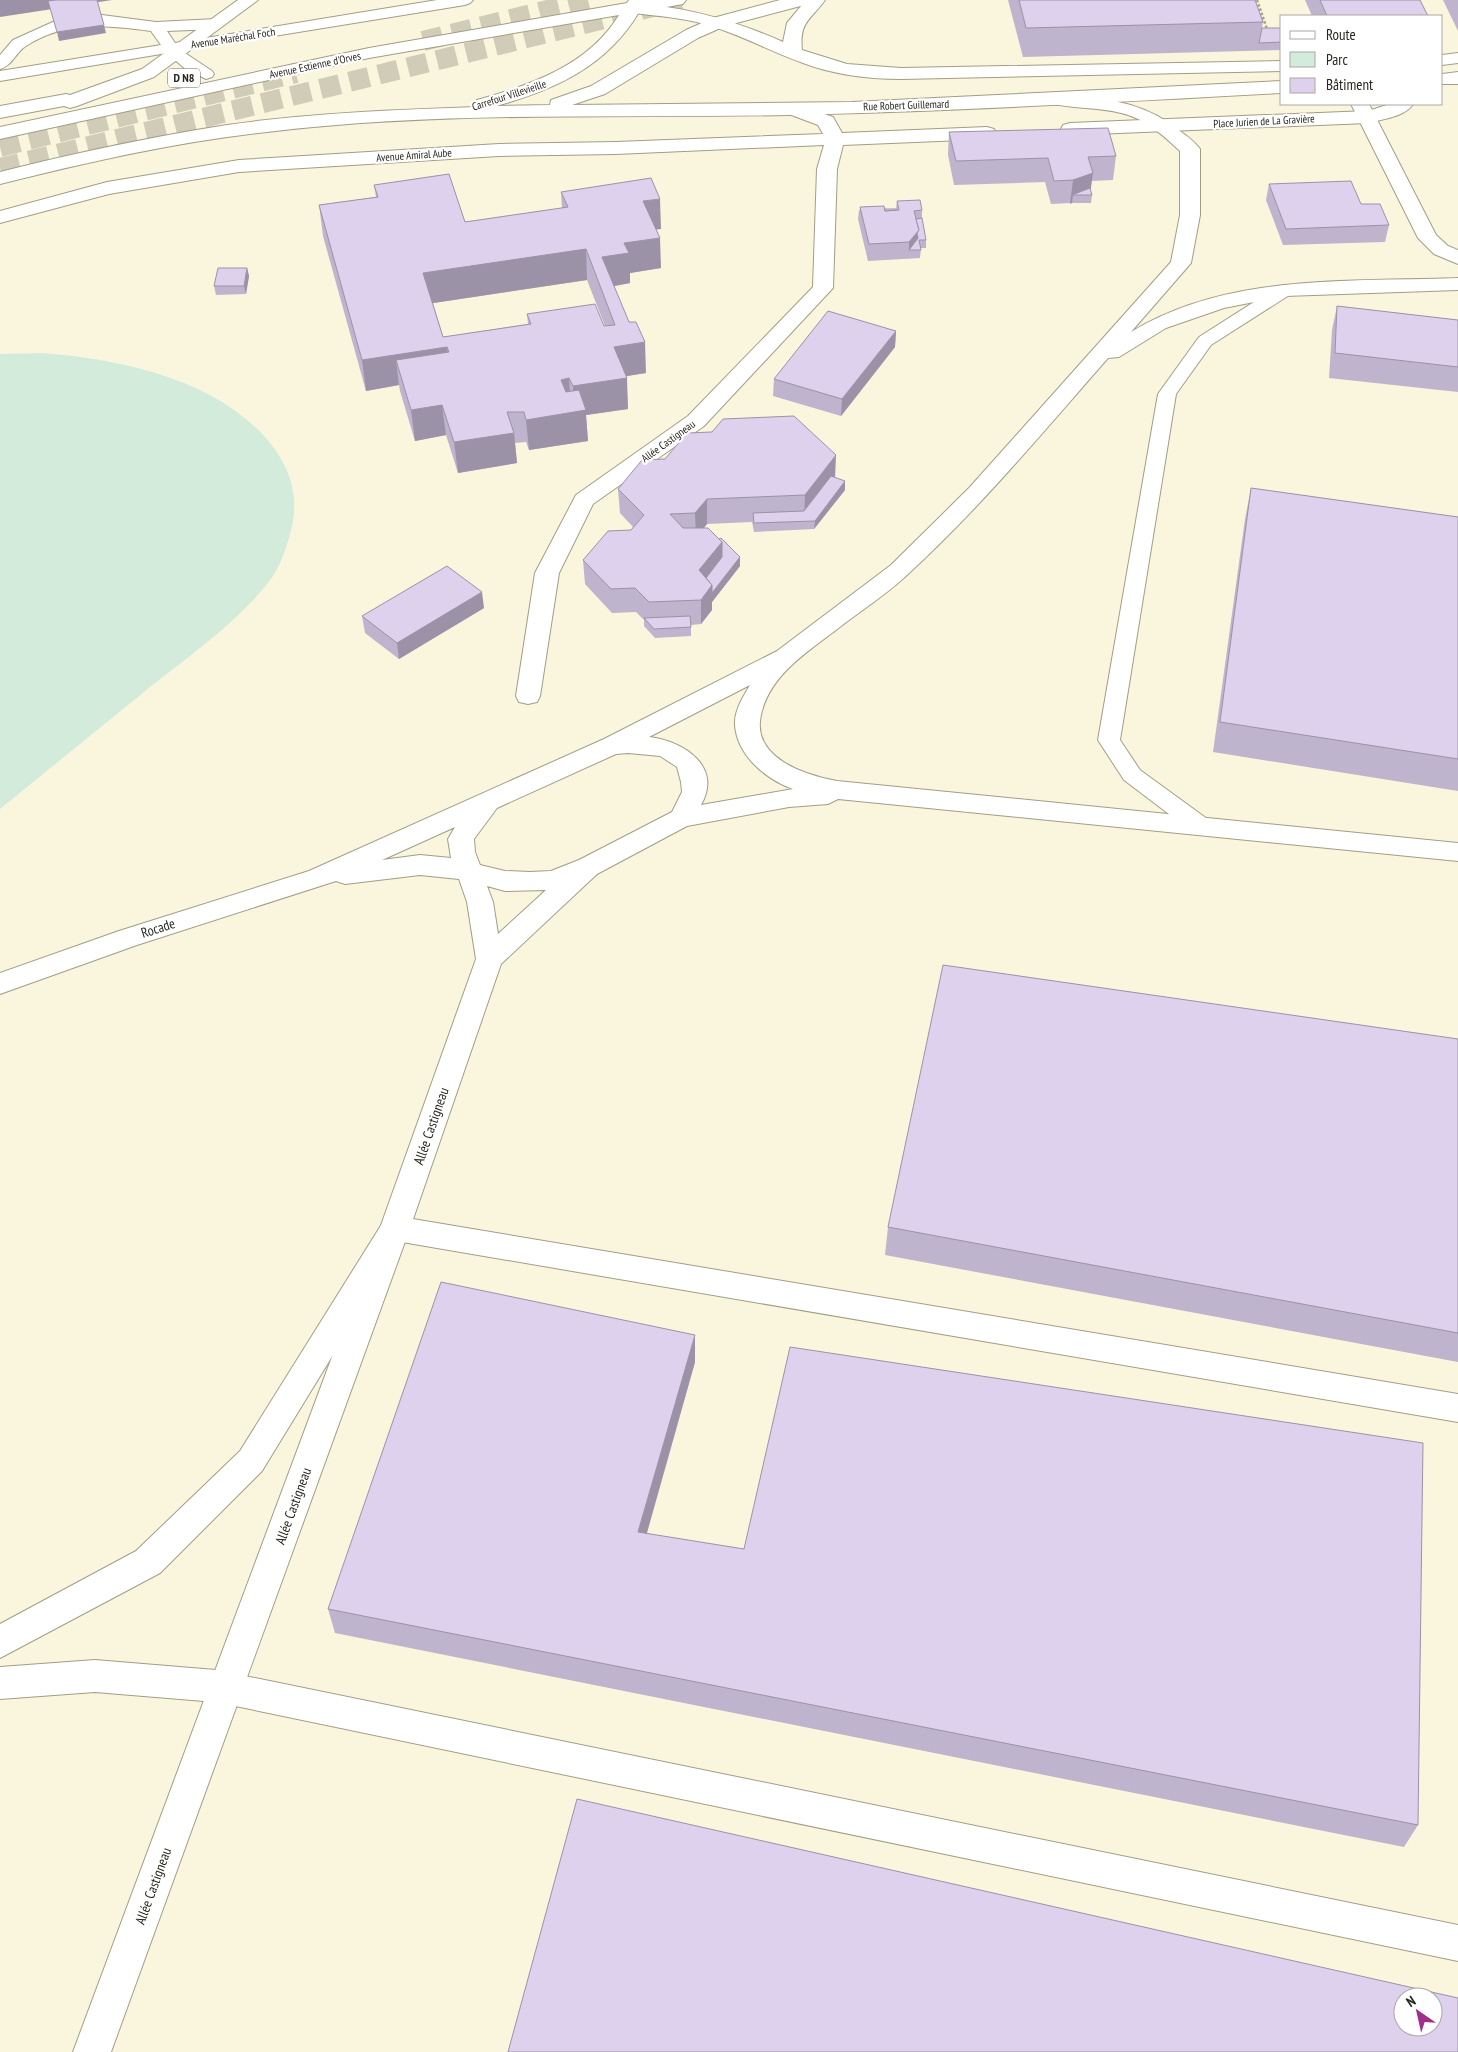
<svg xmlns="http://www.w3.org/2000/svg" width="1458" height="2052" font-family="'PT Sans Narrow',sans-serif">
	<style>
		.green { fill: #d3ebdb }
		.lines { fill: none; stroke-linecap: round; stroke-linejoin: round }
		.highway-tunnel { stroke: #d0ccb7; stroke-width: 20; stroke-dasharray: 20 10; stroke-linecap: butt }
		.lane-casing { stroke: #a29d87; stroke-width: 2 }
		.street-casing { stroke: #a29d87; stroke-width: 2 }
		.secondary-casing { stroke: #a29d87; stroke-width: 2 }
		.primary-casing { stroke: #a29d87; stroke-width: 2 }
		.path { stroke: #a5a28f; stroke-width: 2.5; stroke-dasharray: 2.5 2; stroke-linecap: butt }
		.lane { fill: #fff; fill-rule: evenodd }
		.street { fill: #fff; fill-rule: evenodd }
		.secondary { fill: #fff; fill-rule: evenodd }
		.primary { fill: #fff; fill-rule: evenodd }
		.wall { fill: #beb4cd; fill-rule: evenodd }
		.shaded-wall { fill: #9b92a7 }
		.building { fill: #ddd1ee; stroke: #9b92a7; fill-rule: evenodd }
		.labels { text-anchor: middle; stroke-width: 4.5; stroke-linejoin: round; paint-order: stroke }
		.far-street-label { font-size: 11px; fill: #28261d; stroke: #fff }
		.shield { fill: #fff; stroke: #686761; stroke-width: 1 }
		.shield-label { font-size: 12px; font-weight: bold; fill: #28261d }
		.street-label { font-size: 14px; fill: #28261d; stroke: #fff }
	</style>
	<rect width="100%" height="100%" fill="#faf6dd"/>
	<!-- green -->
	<path class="green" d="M43,353C118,359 212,378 265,437C290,465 301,497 290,534C286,549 281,563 273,576C242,620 186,658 144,692C96,731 48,770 0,809V354Z"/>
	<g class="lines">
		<!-- highway-tunnel -->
		<g class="highway-tunnel">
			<polyline points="423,41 588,0"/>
			<polyline points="0,147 296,73"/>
			<polyline points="0,168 681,0"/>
		</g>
		<!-- lane casing -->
		<g class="lane-casing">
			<g id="lane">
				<path d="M437,0H473L470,3L465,5L182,51L212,71L214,74L212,77L206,79L183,67L167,53L0,81V71L161,45L151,31C107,25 66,20 26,46C16,52 12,66 0,69V55L13,40L55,21L102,15L156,22L216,19L221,21L224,24L221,27L216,29L167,31L175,43Z"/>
				<polygon points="1285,285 1291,286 1294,290 1291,294 1211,345 1176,394 1120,740 1140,770 1210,821 1213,827 1210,833 1202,835 1194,833 1124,780 1098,740 1158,394 1199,337 1279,286"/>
			</g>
		</g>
		<!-- street casing -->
		<g class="street-casing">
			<g id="street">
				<polygon points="793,103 833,117 842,133 987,127 994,129 996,133 994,137 987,139 843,145 837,169 833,288 704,426 593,504 559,573 540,696 537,702 528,704 519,702 516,696 535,573 576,495 688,416 813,287 817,169 824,145 616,154 499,156 239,172 109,194 0,223 0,211 107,182 239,160 499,144 616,142 823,134 818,125 786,113 784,109 786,105"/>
				<path d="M1390,104H1413C1405,117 1382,119 1368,123L1070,135L1063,133L1061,129L1063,125L1070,123L1368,111Z"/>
				<polygon points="395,1216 1458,1394 1458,1422 402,1242 262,1471 160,1573 0,1658 0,1624 136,1551 240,1451 385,1219"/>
				<polygon points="95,1660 216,1670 1458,1925 1458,1961 216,1702 95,1692 0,1699 0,1667"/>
			</g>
		</g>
		<!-- secondary casing -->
		<g class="secondary-casing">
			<g id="secondary">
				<path d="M806,0H825C811,20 799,21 802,50L847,64L901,68L1282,61V71L901,79C868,79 835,75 803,63C772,52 743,36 711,26C686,18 659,16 632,13L626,12L623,8L626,4L632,3C686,7 734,20 783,42L787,23Z"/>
				<polygon points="1458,53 1458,63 1442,65 1442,55"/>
				<path d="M1057,93C1105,100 1140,99 1180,131C1187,136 1195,142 1200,149V215L1191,263L1131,332C1227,273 1349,282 1458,278V290L1285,296L1224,308L1166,328L1119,357L1108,358C1043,432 980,508 908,574C886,595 860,611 836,630C807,652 769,676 761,715C751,758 805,775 837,781L1458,843V861L838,799L828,804L789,807L687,826L597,874L501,964L410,1228L111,2052H73L380,1228L476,959L467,902L459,879L420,875L345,884L336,881L137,945L0,994V973L119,931L309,871L604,739L777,651L891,565L969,488L1171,262L1180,215V151C1163,135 1144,118 1121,113C1098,107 1073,109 1050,103L1048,99L1050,95ZM750,685C743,697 734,711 735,725C737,756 767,780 793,789L701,805C723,767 684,741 649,737ZM628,753L660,756L677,767L681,782L682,792L672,812L579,860L551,871L530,872L505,871L480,865L475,852L474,839L497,808L616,754ZM455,827L448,839L451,858L420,855L382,860ZM487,886L505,891L546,890L498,934L493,902Z"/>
				<polygon points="1351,104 1369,104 1436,235 1448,246 1458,250 1458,264 1434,254 1418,238"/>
			</g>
		</g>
		<!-- primary casing -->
		<g class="primary-casing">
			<g id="primary">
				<polygon points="238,0 258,0 154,77 77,106 70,108 64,106 0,118 0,106 66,94 70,95 142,69"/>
				<path d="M629,0H686L683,4L639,12C607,66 555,90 496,106L550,105L551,100L591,86L686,30L713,18L780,0H811L808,4L725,26L698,38L605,94L572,105L852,102L1282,81V93C1118,102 954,111 790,115C616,118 440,111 267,132C176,142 88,162 0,184V172C75,153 150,137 227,125C309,113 393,110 477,107L475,104L477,100C531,85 589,65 619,15L369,58L0,139V127L369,48L627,3Z"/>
				<polygon points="1458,72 1458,84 1442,84 1442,74"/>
			</g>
		</g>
		<!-- path -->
		<polyline class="path" points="1257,0 1268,32"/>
		<!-- lane -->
		<use href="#lane" class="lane"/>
		<!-- street -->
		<use href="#street" class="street"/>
		<!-- secondary -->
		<use href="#secondary" class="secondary"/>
		<!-- primary -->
		<use href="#primary" class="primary"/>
	</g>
	<!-- wall -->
	<g class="wall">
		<polygon points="1008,0 1255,0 1263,22 1262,28 1282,28 1282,50 1023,57"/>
		<polygon points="1305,0 1420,0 1428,16 1312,16"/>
		<polygon points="1443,0 1458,0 1458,31"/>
		<polygon points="949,132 1116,156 1113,180 1091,181 1090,188 1092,195 1091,203 1071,203 1051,204 1045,182 954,185 948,155"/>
		<polygon points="1269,184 1361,204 1389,225 1385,242 1283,245 1266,200"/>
		<path d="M374,185L465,222L562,208L561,192L661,229H656L661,268L630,273V283L614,286L646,373L626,376L628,409L586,415L588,441L529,450L526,442L515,443L517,463L458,473L446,435L415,441L400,391L399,385L366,391L323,236L319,205L376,197ZM587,280L605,326L527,314L528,324L443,337L433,303Z"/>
		<polygon points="897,201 922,210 922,218 926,240 926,248 921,248 920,258 868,261 858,219 859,210 860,210 860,207 885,209 896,209"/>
		<polygon points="247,268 249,276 246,294 216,295 214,286"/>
		<polygon points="1337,306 1458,320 1458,392 1329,378 1332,330"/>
		<polygon points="896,331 895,347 841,416 773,396 774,379"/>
		<polygon points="835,478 845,481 845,490 814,529 754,532 752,522 707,524 704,528 740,566 712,602 712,610 701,624 691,625 691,636 655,638 644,626 644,620 636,612 612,613 585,584 583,560 631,530 633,527 620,513 618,489"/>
		<polygon points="1251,488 1458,517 1458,791 1213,752 1245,519"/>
		<polygon points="484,608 399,659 365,633 362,616"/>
		<polygon points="1458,1039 1458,1362 885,1255 888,1227"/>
		<polygon points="695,1362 647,1533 1418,1825 1404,1847 335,1633 328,1609"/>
	</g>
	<!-- shaded-wall -->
	<g class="shaded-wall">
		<polygon points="0,0 112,0 0,17"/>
		<polygon points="104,25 106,33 59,41 57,32"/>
		<polygon points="1093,173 1090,195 1073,195 1072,203 1070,204 1073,180"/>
		<polygon points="660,199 661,229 644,231 643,201"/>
		<polygon points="919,230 918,247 909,250 909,242"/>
		<polygon points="660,238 661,268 630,273 630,283 604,288 602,257 624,243"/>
		<polygon points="586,249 587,280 427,304 423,273"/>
		<polygon points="247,268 249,276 246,294 244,286"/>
		<polygon points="896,331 895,347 841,416 842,399"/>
		<polygon points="645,342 646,373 615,378 614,347"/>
		<polygon points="447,347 451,377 396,360 399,385 366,391 362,360"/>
		<polygon points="569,378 571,409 561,380"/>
		<polygon points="627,378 628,409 586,415 588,441 529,450 526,420 574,412 573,386"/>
		<polygon points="442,405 446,435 415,441 411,410"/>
		<polygon points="514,433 517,463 458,473 454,442"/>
		<polygon points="836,455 835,480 804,520 805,495"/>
		<polygon points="845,481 845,490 814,529 815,521"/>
		<polygon points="707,499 707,524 696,538 695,513"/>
		<polygon points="722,542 722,566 703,590 699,570"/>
		<polygon points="740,557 740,566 712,602 712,610 701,624 701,600 712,585"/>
		<polygon points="482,592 484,608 399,659 397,643"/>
		<polygon points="695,1335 695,1362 640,1557 638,1532"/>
	</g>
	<!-- building -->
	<g class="building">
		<polygon points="56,0 97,0 104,25 57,32 48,1"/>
		<polygon points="1019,0 1255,0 1263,22 1026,28"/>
		<polygon points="1320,0 1420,0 1428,16 1327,16"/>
		<polygon points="1262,28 1282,28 1282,42 1259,43"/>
		<polygon points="1108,128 1116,156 1088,157 1093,173 1073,180 1054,181 1048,158 956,161 949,132"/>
		<path d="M449,174L465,222L568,207L561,192L651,178L660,199L643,201L660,238L624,243L629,253L602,257L629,322H636L645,342L614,347L627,378L573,386L569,378L561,380L566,392L579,390L586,410L526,420L524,412H507L514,433L454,442L442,405L411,410L396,360L449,352L447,347L362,360L319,205L378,197L374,185ZM586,249L615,325L604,326L595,304L527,314L531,324L443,337L423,273Z"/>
		<polygon points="1351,181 1361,204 1380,204 1389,225 1286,229 1269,184"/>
		<polygon points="1090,188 1092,195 1072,195"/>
		<polygon points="920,200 922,210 914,211 919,230 909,242 869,244 860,207 884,206 885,211 899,210 897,201"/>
		<polygon points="885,209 896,209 896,210 885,211"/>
		<polygon points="922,218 926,240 919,240 921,250 909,250 918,238 917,233 919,230 916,219"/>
		<polygon points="218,268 247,268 244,286 214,286"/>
		<polygon points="1337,306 1458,320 1458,367 1335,353"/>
		<polygon points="828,311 896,331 842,399 774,379"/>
		<polygon points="794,416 836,455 805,495 707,499 695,513 670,514 683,528 708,528 722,542 699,570 712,585 701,600 649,602 635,588 611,589 583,560 608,531 631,530 644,515 618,489 642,460 665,459 687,433 712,432 723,419"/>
		<polygon points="831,476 845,481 815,521 754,523 753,513 804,511"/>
		<polygon points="1251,488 1458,517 1458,759 1220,722"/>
		<polygon points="721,538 740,557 712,593 712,585 706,578 722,557 722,542 719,539"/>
		<polygon points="447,566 482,592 397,643 362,616"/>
		<polygon points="690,616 691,627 654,629 644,618"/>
		<polygon points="943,965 1458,1039 1458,1333 888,1227"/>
		<polygon points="441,1282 695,1335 638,1532 744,1549 790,1347 1423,1443 1418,1825 328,1609"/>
		<path d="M577,1799L1458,1998V2052H508ZM1403,1997H1433V2027H1403Z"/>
	</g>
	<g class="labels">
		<!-- far-street labels -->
		<g class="far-street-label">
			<text transform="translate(233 38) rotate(-9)" y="4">Avenue Maréchal Foch</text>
			<text transform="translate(315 65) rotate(-12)" y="4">Avenue Estienne d'Orves</text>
			<text transform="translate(509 95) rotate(-18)" y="4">Carrefour Villevieille</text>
			<text transform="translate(906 105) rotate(-2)" y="4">Rue Robert Guillemard</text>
			<text transform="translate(1264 121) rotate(-3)" y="4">Place Jurien de La Gravière</text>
			<text transform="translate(414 155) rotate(-4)" y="4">Avenue Amiral Aube</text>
			<text transform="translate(668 441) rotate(-36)" y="4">Allée Castigneau</text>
		</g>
		<!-- shield labels -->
		<rect class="shield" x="168" y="68.5" width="32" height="19" rx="4"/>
		<g class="shield-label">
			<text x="184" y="82">D N8</text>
		</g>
		<!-- street labels -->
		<g class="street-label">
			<text transform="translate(158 928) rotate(-18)" y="5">Rocade</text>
			<text transform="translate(431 1126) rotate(-71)" y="5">Allée Castigneau</text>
			<text transform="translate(293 1506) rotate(-70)" y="5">Allée Castigneau</text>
			<text transform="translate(153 1886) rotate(-70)" y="5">Allée Castigneau</text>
		</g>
	</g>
	<!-- legend -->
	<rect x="1280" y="15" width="162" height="90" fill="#ffffff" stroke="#a9a8a5"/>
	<rect x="1290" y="31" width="25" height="8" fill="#ffffff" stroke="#a9a8a5"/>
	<text x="1326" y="40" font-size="15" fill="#28261d">Route</text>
	<rect x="1290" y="52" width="25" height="15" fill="#d3ebdb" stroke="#a9a8a5"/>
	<text x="1326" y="65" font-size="15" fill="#28261d">Parc</text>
	<rect x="1290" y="78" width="25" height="15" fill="#ddd1ee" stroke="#a9a8a5"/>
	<text x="1326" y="90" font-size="15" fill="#28261d">Bâtiment</text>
	<!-- north arrow -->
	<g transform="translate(1418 2012) rotate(326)"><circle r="24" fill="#ffffff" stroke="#a9a8a5"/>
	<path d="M0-4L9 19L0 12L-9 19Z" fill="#a02e8b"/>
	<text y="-8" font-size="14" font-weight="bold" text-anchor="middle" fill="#28261d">N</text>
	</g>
</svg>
